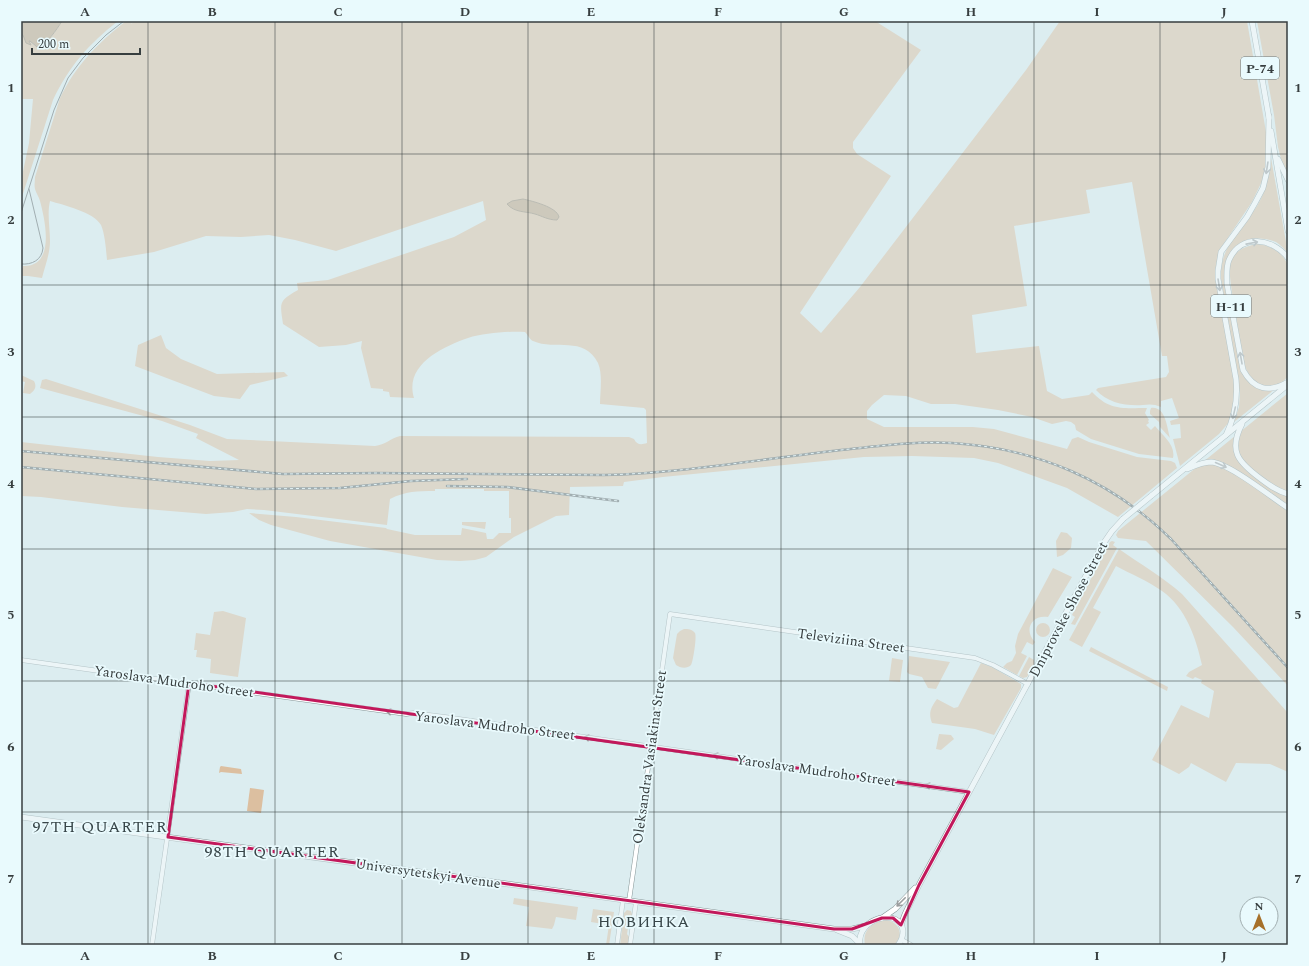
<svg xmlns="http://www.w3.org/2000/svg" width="1309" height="966" font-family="Spectral,serif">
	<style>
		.green { fill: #dcbfa0 }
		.water { fill: #ba9e7d; stroke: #93816a }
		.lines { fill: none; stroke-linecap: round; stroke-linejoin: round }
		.minor-casing { stroke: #849496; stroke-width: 5 }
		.major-casing { stroke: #849496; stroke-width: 6 }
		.minor { stroke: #fff; stroke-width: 4 }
		.major { stroke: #fff; stroke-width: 5 }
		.tram { stroke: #596264; stroke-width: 1 }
		.rail-casing { stroke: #596264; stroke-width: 2.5 }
		.rail { stroke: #e9fafd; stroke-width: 1; stroke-dasharray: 3; stroke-linecap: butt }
		.major-bridge-casing { stroke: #849496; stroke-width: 6; stroke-linecap: butt }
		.major-bridge { stroke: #fff; stroke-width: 5 }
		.oneway { stroke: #9b9e9f }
		.marked { fill: none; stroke: #c2185b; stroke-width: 3; stroke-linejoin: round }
		.grid { fill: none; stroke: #373e3f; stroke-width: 1; stroke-opacity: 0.55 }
		.labels { text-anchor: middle; stroke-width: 3.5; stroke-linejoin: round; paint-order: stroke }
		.shield { fill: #e9fafd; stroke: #6c7678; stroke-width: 1 }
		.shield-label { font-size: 13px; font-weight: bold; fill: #373e3f }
		.street-label { font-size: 14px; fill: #373e3f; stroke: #e9fafd }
		.quarter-label { font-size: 16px; letter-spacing: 1px; fill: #384649; stroke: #e9fafd }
		.neatline { fill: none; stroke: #373e3f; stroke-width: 1.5 }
		.grid-label { font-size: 13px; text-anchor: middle; font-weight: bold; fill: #373e3f }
	</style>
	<rect width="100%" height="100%" fill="#dcedf0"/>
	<!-- green -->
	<g class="green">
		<path d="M62,21H118C88,45 70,65 53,100L21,200V181L29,143L33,99H21V34L23,35L26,41L30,45L29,41L37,47C47,46 57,29 62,21Z"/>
		<path d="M126,21H134L131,24L135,21H875L921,50L853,142V148L857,154L891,176L800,313L821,333L860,287L1026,70L1060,21H1247L1266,132V167L1264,177L1252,202L1219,251L1215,271L1216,280L1234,378V406L1230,421L1219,434L1180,466L1173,439L1181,438L1180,424L1171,425L1170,421L1179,418L1172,398L1161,401V407C1155,404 1149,404 1143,405C1125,406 1108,403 1096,390L1098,388L1166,377L1169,372L1167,356H1162L1132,182L1086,190L1090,213L1014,226L1027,306L972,315L976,353L1039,346L1047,391L1062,399L1089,395L1092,392C1110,411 1123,408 1147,408L1145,413L1149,420L1148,421L1149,423L1146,425L1151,430L1155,426C1162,435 1176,445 1173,458L1139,454L1091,439L1076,430L1075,425L1071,422L1066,421L1052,424L1032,417L998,410L955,404H931L906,396L884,395L872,405L867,411V419L884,427H973L994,429L1067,449L1072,439L1078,437L1089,442L1137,457L1171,461L1175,463L1177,468L1118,517L1067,488L998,463L974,458L912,456L864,457L663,477L624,482L623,486L570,487L569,515L556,516L514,537L486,557L475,560L460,561L437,560L330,541L271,525L259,520L249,513L296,517L386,528L387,529L415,535H461L462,528L486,533L487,539H493L499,533H511V518H509V491H484V489H435V491C417,491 406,491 390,499L387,525L264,510L247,509L233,512L206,514L122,507L41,497L21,496V442L158,457L210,461L239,460L196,438L198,434L162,421L40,388L42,380L46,379L190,425L227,439L375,446C385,445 391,438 400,436L629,437L634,439C637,445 641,445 647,443L646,410L644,408L600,404C600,392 603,375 598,363C584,335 555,351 533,341C530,340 528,335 525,332C508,331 484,333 468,338C442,347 404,365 414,398L390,397L389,392L383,391V389L371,388L361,348L362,341L346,345L319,347L283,324C280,303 278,301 298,290L297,283L328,280L454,237L486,220L483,201L336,251L295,240L269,235L241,237L206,236L154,252L107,260C106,250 105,234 101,225C94,212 63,205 50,201C47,214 50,228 50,241C50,254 45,266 42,278L28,276H21V268H23V266C56,267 45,220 40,201C39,197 36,193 35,189C34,185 35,181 35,177L60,98C76,65 97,44 126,21Z"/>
		<polygon points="1257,21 1288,21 1288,176 1282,163 1278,147 1274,115"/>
		<path d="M1271,158L1288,253C1284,249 1281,245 1276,242C1265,237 1249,237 1239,244C1232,249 1229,256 1226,263L1241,371C1251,387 1256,389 1275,389L1234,422L1239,407L1240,393L1221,279C1219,246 1241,232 1257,206C1266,192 1269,175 1271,158Z"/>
		<path d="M1258,244C1272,246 1282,252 1288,265V377C1285,379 1282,383 1279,385C1275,386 1270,386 1266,386C1240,385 1239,334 1236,315C1234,302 1227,273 1231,261C1235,250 1248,245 1258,244Z"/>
		<polygon points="161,335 166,348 181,359 217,374 284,372 288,376 250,385 240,399 214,396 135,366 138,345"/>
		<path d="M21,375L34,381C37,387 35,390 30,394L23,393L25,382L21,381Z"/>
		<polygon points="1288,393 1288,686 1233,627 1146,541 1118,538 1116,535 1118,531"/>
		<path d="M1151,408C1166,406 1167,428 1170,438L1160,427L1159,422L1150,414V411Z"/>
		<polygon points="462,522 486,522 485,529 462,525"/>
		<polygon points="1061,532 1067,533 1072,538 1071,548 1063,555 1057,557 1056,541"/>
		<polygon points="1112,541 1115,542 1113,545 1117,548 1075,625 1071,624 1075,617 1072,615 1110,542"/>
		<path d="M1119,549C1140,564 1163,577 1182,594L1288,713V772L1270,764L1236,763L1226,782L1191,763L1189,767L1179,774L1152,760L1181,705L1209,718L1214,691L1201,683L1202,680L1195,677L1193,679L1186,676L1189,672L1202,665C1196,638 1186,608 1162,591C1148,581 1131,574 1116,566L1093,608L1101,612L1082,647L1069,640Z"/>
		<path d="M1053,568L1072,577L1048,617C1032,614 1023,630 1035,642L1033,645L1027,642L1021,653L1027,656L1017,675L1003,667L1007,663L1012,661L1016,653L1015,646L1018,634Z"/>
		<polygon points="223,611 246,618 238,677 210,673 211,659 196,657 197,650 194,650 196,633 210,635 214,612"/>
		<circle cx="1043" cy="630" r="7"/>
		<path d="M684,629C688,629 692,629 695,633C697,637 693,661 691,665C687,669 680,668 676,665L673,658L677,634L680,631Z"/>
		<polygon points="1091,647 1168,687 1167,691 1089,651"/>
		<polygon points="909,656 950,662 936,689 928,688 922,677 909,674 907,672"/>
		<polygon points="1029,657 1034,660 1034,664 1027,677 1023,678 1019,676"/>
		<polygon points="892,658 903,660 900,682 889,681"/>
		<path d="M981,663L992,667L1021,684V688L994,735L975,729L932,723C928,713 931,707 937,699L954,708L958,707Z"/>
		<polygon points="939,734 951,735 954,739 941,750 936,749"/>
		<polygon points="221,766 241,769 242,774 221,772 219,773 220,767"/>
		<polygon points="250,788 264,790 261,813 247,811"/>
		<polygon points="514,898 578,907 576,920 556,917 554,925 552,929 526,926 529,907 513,904"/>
		<polygon points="593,909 614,912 609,945 606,945 609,925 591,922"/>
		<polygon points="627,910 631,911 632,914 632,918 629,921 627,934 629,937 628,945 620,945 624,913"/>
		<path d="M885,920C899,921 905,935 894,945H865C862,931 871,923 885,920Z"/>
	</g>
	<!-- water -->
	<g class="water">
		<path d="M21,21H62C57,29 46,46 37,47L30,41H29L31,45L26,43L23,35L21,34Z"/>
		<path d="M523,199C532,201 557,207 559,217L557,220C548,220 542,216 535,214C525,211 515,213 507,204L512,201Z"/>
	</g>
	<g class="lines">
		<!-- minor casing -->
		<g class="minor-casing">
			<g id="minor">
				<polyline points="21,660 406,714 413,713 445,717 969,792"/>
				<polyline points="629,901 670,614 975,658 993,665 1028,684"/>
				<polyline points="902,940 911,945"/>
				<polyline points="152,945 189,683"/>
				<polyline points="617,945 623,900"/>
				<polyline points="630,945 636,902"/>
			</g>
		</g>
		<!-- major casing -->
		<g class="major-casing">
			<g id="major">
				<polyline points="1252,21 1269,118"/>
				<polyline points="1271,131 1288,231"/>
				<polyline points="1278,159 1288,180"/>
				<path d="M1288,258C1273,238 1241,233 1229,260C1226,267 1227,276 1227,284L1243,370C1254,390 1269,393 1288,382"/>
				<path d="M1242,424C1228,451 1238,462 1261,479C1269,485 1277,491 1288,494"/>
				<path d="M1226,435C1235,417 1238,399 1236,379L1218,279V271L1221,252L1247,217L1255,203L1263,188L1268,167L1269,116"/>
				<path d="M1187,469C1194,466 1203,462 1211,462C1229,463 1271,497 1288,508"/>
				<polyline points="1151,496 1285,387"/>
				<polyline points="21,817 834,929 852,929 865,926"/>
				<polyline points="882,918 895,909 915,888"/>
				<polyline points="901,925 905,914 919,885 1103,544 1112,531 1123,519"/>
				<polyline points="837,930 852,936 859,943"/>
				<path d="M860,945C856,917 901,907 903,931C903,937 902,940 898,945"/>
			</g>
		</g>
		<!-- minor -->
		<use href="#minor" class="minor"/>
		<!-- major -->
		<use href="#major" class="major"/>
		<!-- tram -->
		<g class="tram">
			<polyline points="21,213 54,110 68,78 83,58 106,35 124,21"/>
			<path d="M21,264C32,265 42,260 43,248L29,189"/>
		</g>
		<!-- rail casing -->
		<g class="rail-casing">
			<g id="rail">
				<path d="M21,451L283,474L377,473L604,475C683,473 762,459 841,450C878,446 915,441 952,443C1036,448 1111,480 1171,539L1288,668"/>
				<polyline points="21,467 256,489 340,488 411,481 467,479"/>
				<polyline points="447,486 507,487 618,501"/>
			</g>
		</g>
		<!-- rail -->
		<use href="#rail" class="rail"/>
		<!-- major-bridge casing -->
		<g class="major-bridge-casing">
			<polyline id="major-bridge" points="1123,519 1151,496"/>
		</g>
		<!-- major-bridge -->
		<use href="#major-bridge" class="major-bridge"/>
	</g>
	<!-- one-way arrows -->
	<defs><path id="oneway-shaft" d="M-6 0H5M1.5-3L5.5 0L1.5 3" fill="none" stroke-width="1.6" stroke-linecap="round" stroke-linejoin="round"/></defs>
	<g class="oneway">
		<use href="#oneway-shaft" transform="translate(1267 168) rotate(99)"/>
		<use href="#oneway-shaft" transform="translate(1252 243) rotate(-11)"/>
		<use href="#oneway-shaft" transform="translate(1219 285) rotate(81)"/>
		<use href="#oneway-shaft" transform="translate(1241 358) rotate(-100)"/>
		<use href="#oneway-shaft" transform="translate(1234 413) rotate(103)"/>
		<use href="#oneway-shaft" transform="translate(1221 465) rotate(24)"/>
		<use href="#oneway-shaft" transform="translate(392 712) rotate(-172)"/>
		<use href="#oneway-shaft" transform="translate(590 738) rotate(-172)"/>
		<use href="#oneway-shaft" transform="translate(719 756) rotate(-172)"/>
		<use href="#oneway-shaft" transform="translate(931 786) rotate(-172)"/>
		<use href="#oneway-shaft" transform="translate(901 902) rotate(135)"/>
	</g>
	<!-- marked area -->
	<path d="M0 0H1309V966H0ZM189,683L969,792L919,885L901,925L893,918H882L852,929H834L168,837Z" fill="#dcedf0" fill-opacity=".55" fill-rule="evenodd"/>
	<path class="marked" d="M189,683L969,792L919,885L901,925L893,918H882L852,929H834L168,837Z"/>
	<!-- grid -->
	<path class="grid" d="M148,21V945M275,21V945M402,21V945M528,21V945M654,21V945M781,21V945M908,21V945M1034,21V945M1160,21V945M21,154H1288M21,285H1288M21,417H1288M21,549H1288M21,681H1288M21,812H1288"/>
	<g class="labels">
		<!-- shield labels -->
		<g class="shield">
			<rect x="1241" y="57" width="38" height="22" rx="3"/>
			<rect x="1211" y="295" width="40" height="22" rx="3"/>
		</g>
		<g class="shield-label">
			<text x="1260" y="73">Р-74</text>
			<text x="1231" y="311">Н-11</text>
		</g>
		<!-- street labels -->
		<g class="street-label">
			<text transform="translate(1068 609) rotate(-62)" y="5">Dniprovske Shose Street</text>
			<text transform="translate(851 640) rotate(8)" y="5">Televiziina Street</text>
			<text transform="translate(174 681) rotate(8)" y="5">Yaroslava Mudroho Street</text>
			<text transform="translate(495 725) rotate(7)" y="5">Yaroslava Mudroho Street</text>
			<text transform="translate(649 757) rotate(-82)" y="5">Oleksandra Vasiakina Street</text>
			<text transform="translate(816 770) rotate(8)" y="5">Yaroslava Mudroho Street</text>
			<text transform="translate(428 873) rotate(8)" y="5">Universytetskyi Avenue</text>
		</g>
		<!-- quarter labels -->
		<g class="quarter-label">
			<text x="100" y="832">97TH QUARTER</text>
			<text x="272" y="857">98TH QUARTER</text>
			<text x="644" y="927">НОВИНКА</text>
		</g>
	</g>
	<!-- border -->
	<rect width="1309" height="966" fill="none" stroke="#e9fafd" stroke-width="44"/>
	<!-- north arrow -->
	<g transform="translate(1259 916)"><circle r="19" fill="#e9fafd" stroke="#a2afb1"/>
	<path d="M0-3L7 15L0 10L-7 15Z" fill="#a6712b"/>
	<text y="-6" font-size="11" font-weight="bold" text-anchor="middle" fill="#373e3f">N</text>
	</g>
	<!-- scale -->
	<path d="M32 48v6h108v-6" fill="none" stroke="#373e3f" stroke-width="2"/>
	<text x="38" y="48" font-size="12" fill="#373e3f" stroke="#e9fafd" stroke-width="3" paint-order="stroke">200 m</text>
	<rect x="22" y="22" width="1265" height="922" class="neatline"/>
	<g class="grid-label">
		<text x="85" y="16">A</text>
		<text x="212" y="16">B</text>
		<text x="338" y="16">C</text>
		<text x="465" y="16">D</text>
		<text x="591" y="16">E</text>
		<text x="718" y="16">F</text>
		<text x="844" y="16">G</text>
		<text x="971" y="16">H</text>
		<text x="1097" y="16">I</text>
		<text x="1224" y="16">J</text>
		<text x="11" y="92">1</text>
		<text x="1298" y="92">1</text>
		<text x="11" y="224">2</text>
		<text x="1298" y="224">2</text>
		<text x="11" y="356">3</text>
		<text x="1298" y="356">3</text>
		<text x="11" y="488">4</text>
		<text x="1298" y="488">4</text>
		<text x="11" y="619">5</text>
		<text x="1298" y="619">5</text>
		<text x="11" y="751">6</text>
		<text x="1298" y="751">6</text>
		<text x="11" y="883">7</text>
		<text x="1298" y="883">7</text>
		<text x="85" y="960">A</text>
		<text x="212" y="960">B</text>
		<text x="338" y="960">C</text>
		<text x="465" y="960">D</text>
		<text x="591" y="960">E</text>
		<text x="718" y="960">F</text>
		<text x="844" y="960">G</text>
		<text x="971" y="960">H</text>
		<text x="1097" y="960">I</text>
		<text x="1224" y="960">J</text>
	</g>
</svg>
